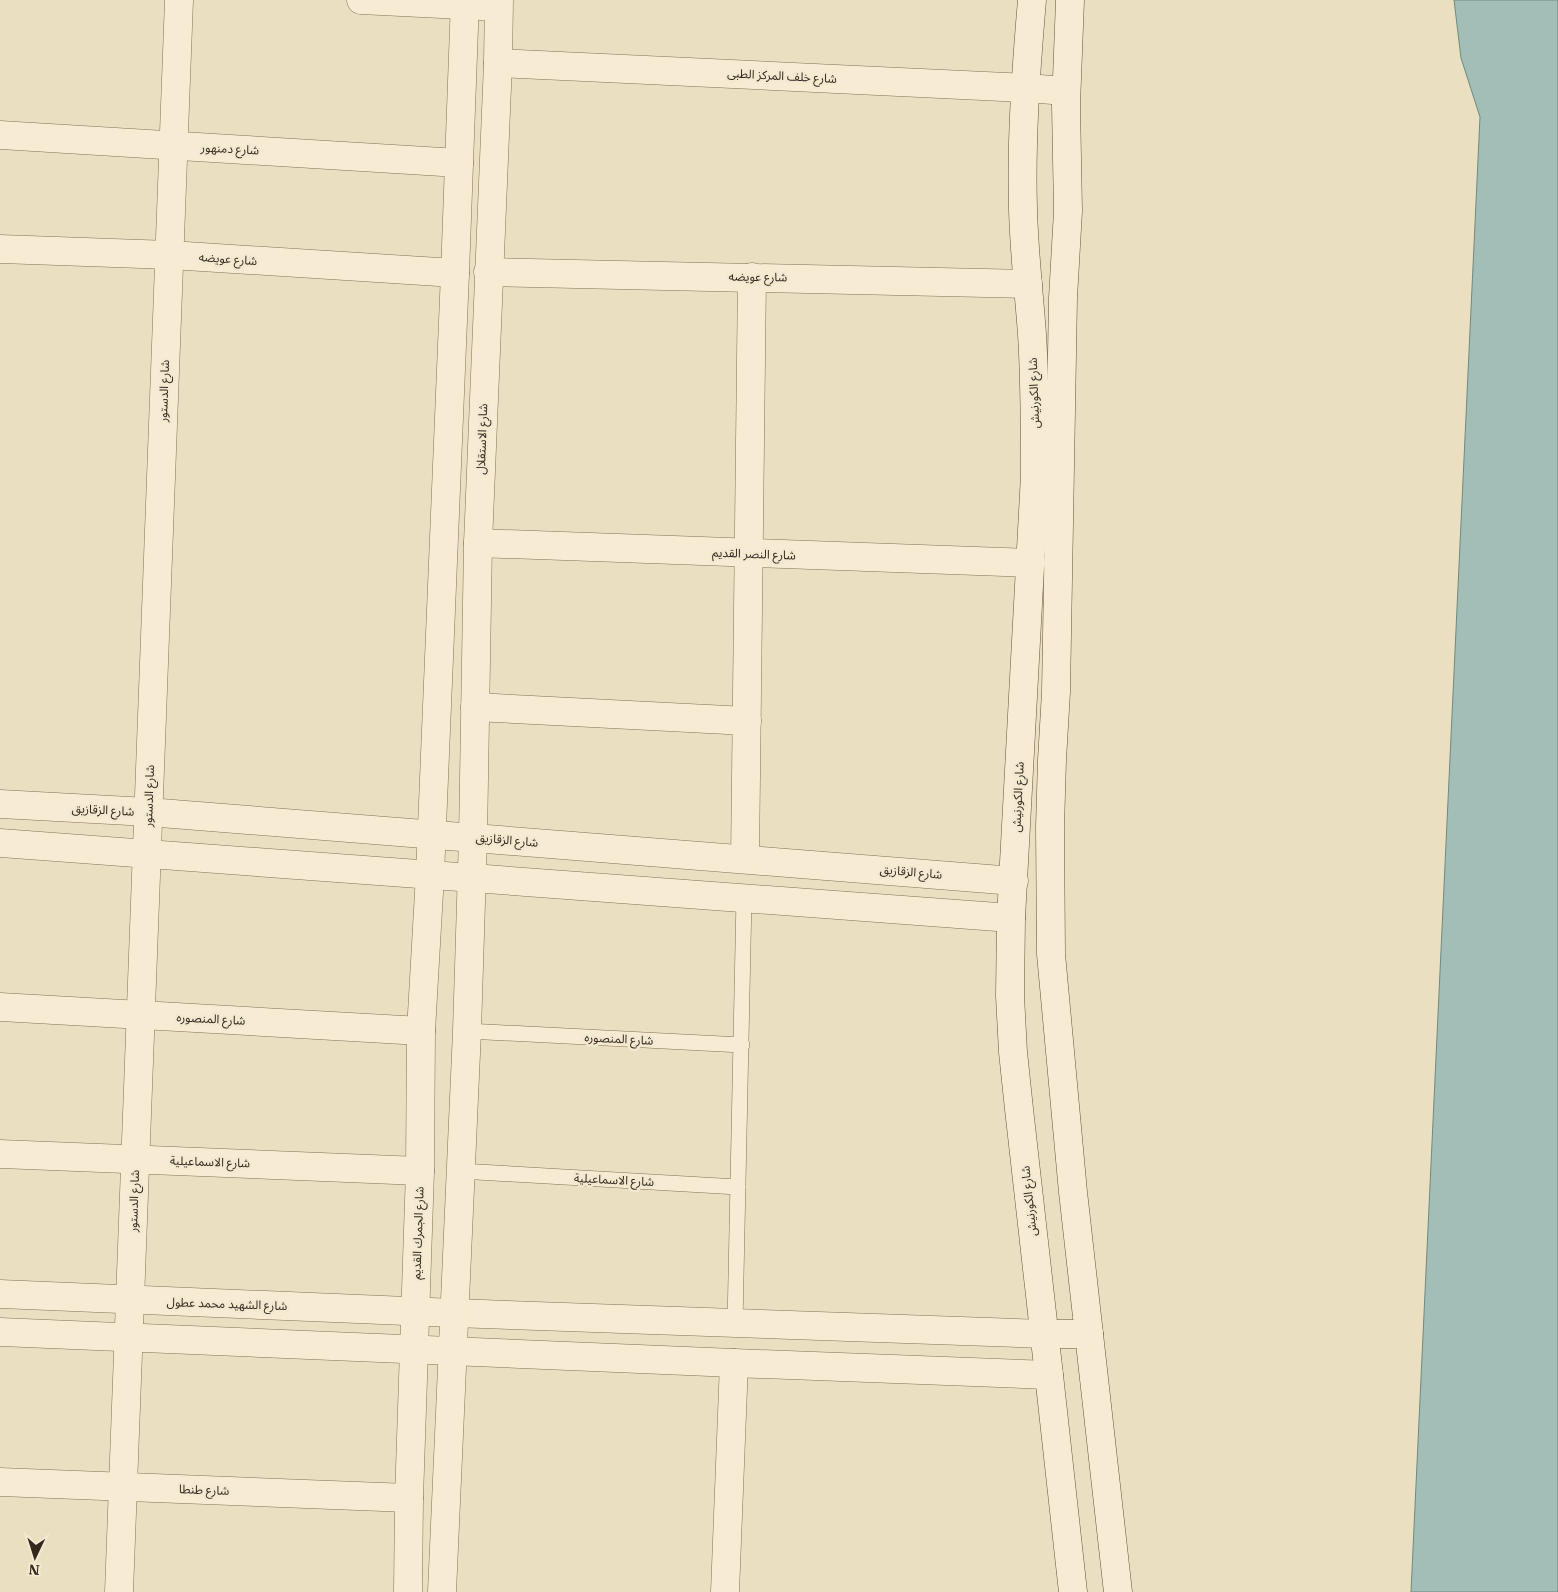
<svg xmlns="http://www.w3.org/2000/svg" width="1558" height="1592" font-family="'IBM Plex Serif','Noto Sans Arabic',serif">
	<style>
		.water { fill: #a3beb6; stroke: #6b8b83 }
		.lines { fill: none; stroke-linecap: round; stroke-linejoin: round }
		.service-casing { stroke: #837059; stroke-width: 16 }
		.minor-casing { stroke: #837059; stroke-width: 29 }
		.secondary-casing { stroke: #65513d; stroke-width: 29 }
		.service { stroke: #f7ecd3; stroke-width: 15 }
		.minor { stroke: #f7ecd3; stroke-width: 28 }
		.secondary { stroke: #f7ecd3; stroke-width: 28 }
		.labels { text-anchor: middle; stroke-width: 5; stroke-linejoin: round; paint-order: stroke }
		.street-label { font-size: 12px; fill: #34281d; stroke: #f3e9d0 }
	</style>
	<rect width="100%" height="100%" fill="#ebdfc1"/>
	<!-- water -->
	<polygon class="water" points="1454,0 1558,0 1558,1592 1411,1592 1480,117 1461,58"/>
	<g class="lines">
		<!-- service casing -->
		<g class="service-casing">
			<g id="service">
				<polyline points="467,1031 742,1045"/>
				<polyline points="460,1171 738,1187"/>
				<polyline points="735,1324 744,898"/>
			</g>
		</g>
		<!-- minor casing -->
		<g class="minor-casing">
			<g id="minor">
				<polyline points="361,0 482,6"/>
				<polyline points="498,63 1026,88 1066,91"/>
				<polyline points="0,135 459,163"/>
				<polyline points="0,249 170,255 455,273"/>
				<polyline points="488,272 1028,284"/>
				<polyline points="478,543 1031,563"/>
				<polyline points="475,707 747,721"/>
				<polyline points="0,804 148,812 1014,881"/>
				<polyline points="0,843 1011,918"/>
				<polyline points="745,859 752,277"/>
				<polyline points="0,1007 421,1031"/>
				<polyline points="0,1154 420,1171"/>
				<polyline points="0,1294 454,1313 1044,1334"/>
				<polyline points="0,1332 734,1363 1049,1375"/>
				<polyline points="0,1482 409,1498"/>
				<polyline points="119,1592 179,0"/>
				<polyline points="408,1592 409,1498 420,1171 421,1031 430,875 455,273 465,0"/>
				<polyline points="442,1592 467,1031 473,838 478,543 498,63 499,0"/>
				<polyline points="725,1592 734,1363"/>
			</g>
		</g>
		<!-- secondary casing -->
		<g class="secondary-casing">
			<g id="secondary">
				<path d="M1032,0C1026,70 1021,139 1023,209C1024,251 1029,293 1032,334C1035,381 1035,428 1035,475L1011,918L1010,996L1013,1052L1019,1109L1049,1375L1073,1592"/>
				<polyline points="1070,0 1066,105 1068,211 1063,298 1056,692 1052,760 1050,827 1051,954 1073,1192 1118,1592"/>
				<polyline points="1044,1334 1089,1334"/>
			</g>
		</g>
		<!-- service -->
		<use href="#service" class="service"/>
		<!-- minor -->
		<use href="#minor" class="minor"/>
		<!-- secondary -->
		<use href="#secondary" class="secondary"/>
	</g>
	<g class="labels">
		<!-- street labels -->
		<g class="street-label">
			<text transform="translate(782 76) rotate(3)" y="4">شارع خلف المركز الطبى</text>
			<text transform="translate(230 149) rotate(3)" y="4">شارع دمنهور</text>
			<text transform="translate(228 259) rotate(4)" y="4">شارع عويضه</text>
			<text transform="translate(758 277) rotate(1)" y="4">شارع عويضه</text>
			<text transform="translate(164 391) rotate(-88)" y="4">شارع الدستور</text>
			<text transform="translate(1034 393) rotate(-92)" y="4">شارع الكورنيش</text>
			<text transform="translate(482 439) rotate(-88)" y="4">شارع الاستقلال</text>
			<text transform="translate(754 554) rotate(2)" y="4">شارع النصر القديم</text>
			<text transform="translate(149 796) rotate(-88)" y="4">شارع الدستور</text>
			<text transform="translate(1018 797) rotate(-87)" y="4">شارع الكورنيش</text>
			<text transform="translate(103 810) rotate(3)" y="4">شارع الزقازيق</text>
			<text transform="translate(507 840) rotate(5)" y="4">شارع الزقازيق</text>
			<text transform="translate(911 872) rotate(5)" y="4">شارع الزقازيق</text>
			<text transform="translate(211 1019) rotate(3)" y="4">شارع المنصوره</text>
			<text transform="translate(619 1039) rotate(3)" y="4">شارع المنصوره</text>
			<text transform="translate(210 1162) rotate(2)" y="4">شارع الاسماعيلية</text>
			<text transform="translate(614 1180) rotate(3)" y="4">شارع الاسماعيلية</text>
			<text transform="translate(134 1201) rotate(-88)" y="4">شارع الدستور</text>
			<text transform="translate(1029 1201) rotate(-96)" y="4">شارع الكورنيش</text>
			<text transform="translate(418 1233) rotate(-88)" y="4">شارع الجمرك القديم</text>
			<text transform="translate(227 1304) rotate(2)" y="4">شارع الشهيد محمد عطول</text>
			<text transform="translate(204 1490) rotate(2)" y="4">شارع طنطا</text>
		</g>
	</g>
	<!-- north arrow -->
	<g transform="translate(35 1557) rotate(184)" stroke="#f3e9d0" stroke-width="4" paint-order="stroke">
	<path d="M0-4L9 19L0 12L-9 19Z" fill="#34281d"/>
	<text y="-8" font-size="14" font-weight="bold" text-anchor="middle" fill="#34281d">N</text>
	</g>
</svg>
